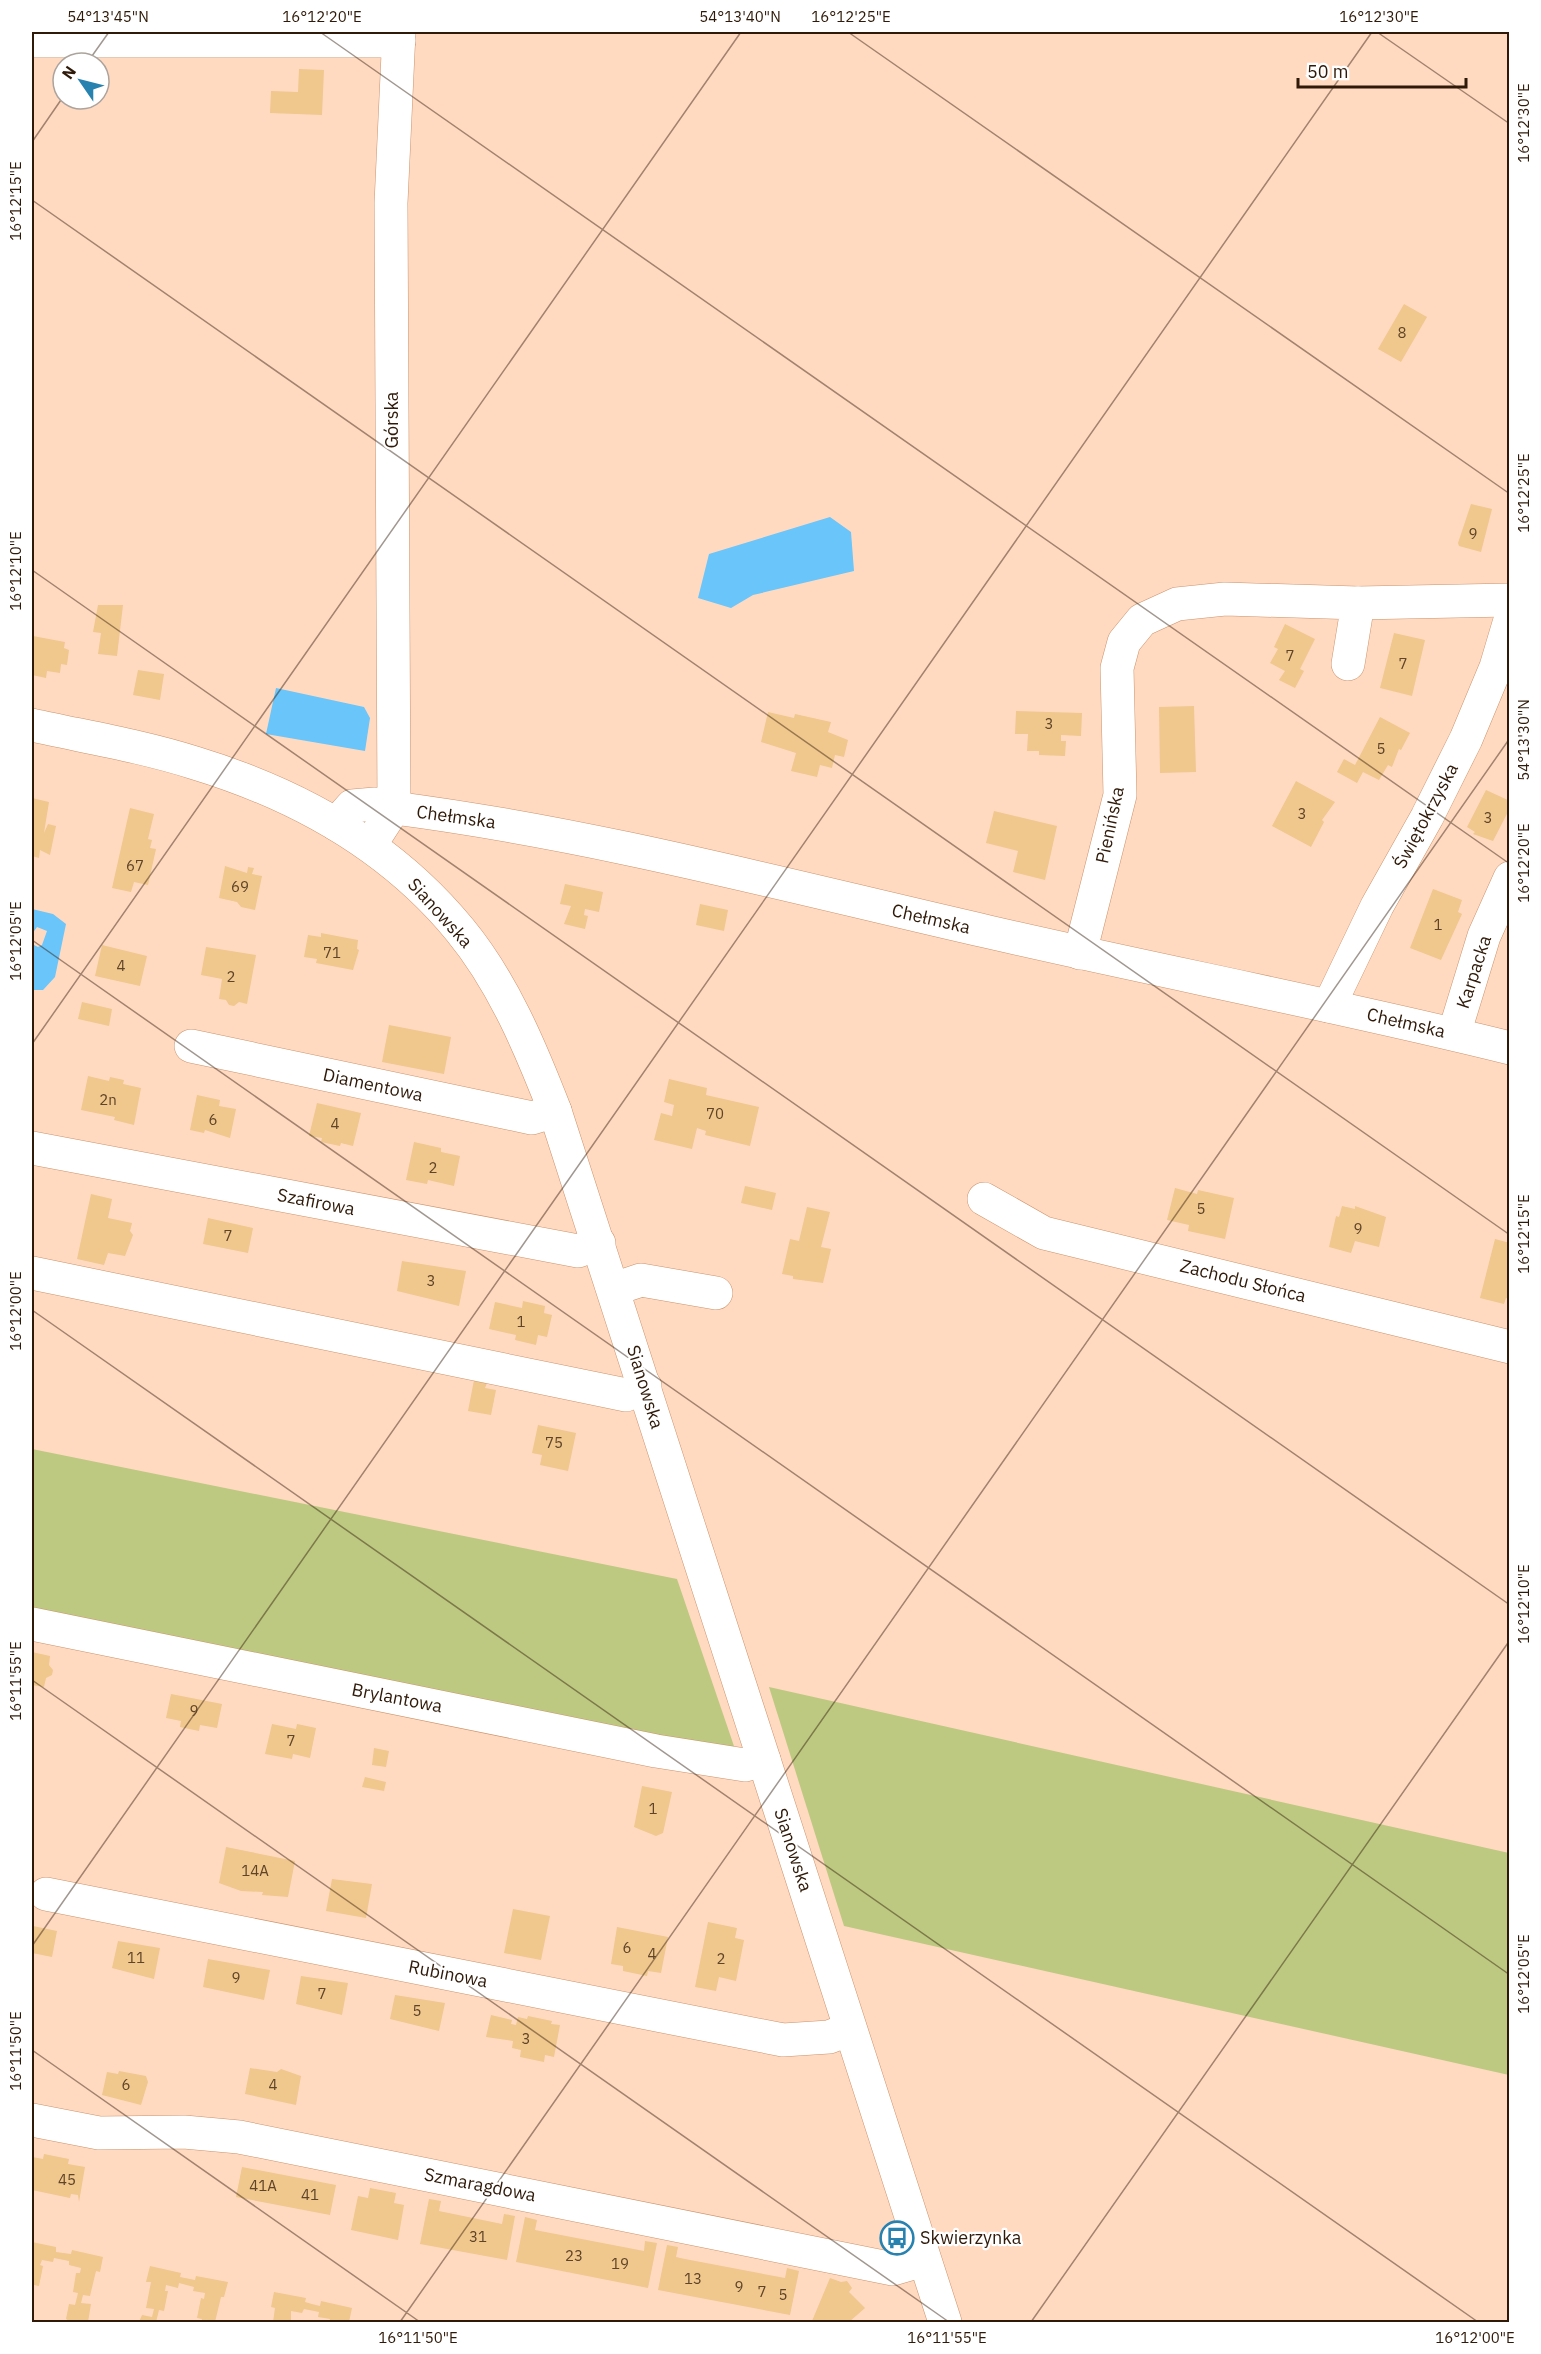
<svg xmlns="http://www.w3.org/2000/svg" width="1541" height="2354" font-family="'IBM Plex Sans',sans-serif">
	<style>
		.green { fill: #bdc980 }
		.water { fill: #69c5fa }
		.building { fill: #f0c78c }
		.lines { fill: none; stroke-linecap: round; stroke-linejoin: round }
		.minor-casing { stroke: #cc936a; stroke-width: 34 }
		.minor { stroke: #fff; stroke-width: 33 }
		.ticks { fill: none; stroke: #2f1908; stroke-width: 1.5; stroke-opacity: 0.45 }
		.labels { text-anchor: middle; stroke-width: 4.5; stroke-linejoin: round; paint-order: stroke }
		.number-label { font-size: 15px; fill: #5f4429 }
		.street-label { font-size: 18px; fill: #2f1908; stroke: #fff }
		.poi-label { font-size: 18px; fill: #2f1908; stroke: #fff; text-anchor: start }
		.neatline { fill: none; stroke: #2f1908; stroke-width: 2 }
		.ticks-label { font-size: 15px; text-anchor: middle; fill: #2f1908 }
	</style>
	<rect width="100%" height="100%" fill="#ffdac1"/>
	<!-- green -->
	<g class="green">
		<polygon points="32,1449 677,1579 736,1752 32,1621"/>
		<polygon points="769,1687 1509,1853 1509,2075 844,1926"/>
	</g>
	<!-- water -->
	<g class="water">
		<polygon points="830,517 851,532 854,571 753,595 731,608 698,598 709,554"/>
		<polygon points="276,688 364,707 370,718 365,751 266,734"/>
		<polygon points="32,909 53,914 66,924 55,977 43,990 32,990 32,944 38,947 42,945 47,931 37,927 32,934"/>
	</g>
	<!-- building -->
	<g class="building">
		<polygon points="299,69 324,70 322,115 270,113 271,91 298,92"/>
		<polygon points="1404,304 1427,317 1401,362 1378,349"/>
		<polygon points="1471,504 1492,509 1481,552 1459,546 1458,543"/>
		<polygon points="98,605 123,605 117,656 98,654 101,633 93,632"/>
		<polygon points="1285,624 1315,639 1300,669 1304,671 1295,688 1279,680 1285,671 1270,663 1278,649 1274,647"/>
		<polygon points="1394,633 1425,640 1412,696 1380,688"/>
		<polygon points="33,636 65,642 64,648 69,650 67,665 61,664 60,673 47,671 46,678 32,675"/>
		<polygon points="138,670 164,674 160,700 133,695"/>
		<polygon points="1194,706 1196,772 1160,773 1159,707"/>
		<polygon points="1016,711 1082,713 1081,736 1061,735 1061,741 1066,741 1065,756 1039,755 1039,751 1027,751 1028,734 1015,734"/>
		<polygon points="768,712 794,718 795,714 831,722 828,732 848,740 844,757 835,755 832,768 820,765 817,777 791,771 796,753 761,742"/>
		<polygon points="1380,717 1410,733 1401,750 1399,749 1392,767 1388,765 1379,780 1363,772 1357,783 1337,772 1344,759 1355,765"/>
		<polygon points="1296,781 1335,802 1322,820 1324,822 1311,847 1272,826"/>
		<polygon points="1486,790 1510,801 1510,808 1493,841 1473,834 1475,832 1467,827"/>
		<polygon points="32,798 49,802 44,833 48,824 56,826 50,855 40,850 39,858 32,856"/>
		<polygon points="130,808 154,814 148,839 152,840 150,848 156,849 148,885 134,882 131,892 112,888"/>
		<polygon points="994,811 1057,826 1045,880 1013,872 1018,851 986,843"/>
		<polygon points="225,866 247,873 248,867 254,868 252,874 262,876 255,910 241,907 237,902 219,898"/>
		<polygon points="565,884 603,892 599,912 585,909 584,915 588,916 585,929 564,924 571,906 560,904"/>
		<polygon points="1433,889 1462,900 1458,912 1462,914 1441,960 1410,948"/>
		<polygon points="700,904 728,910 724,931 696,925"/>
		<polygon points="321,933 358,940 357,949 359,950 353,970 316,963 317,959 304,957 308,935 321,937"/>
		<polygon points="102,945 147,956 140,986 95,976"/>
		<polygon points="206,947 256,955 247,1004 239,1002 234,1006 229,1005 226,1000 219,999 222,979 201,975"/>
		<polygon points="82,1002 112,1009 109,1026 78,1019"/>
		<polygon points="389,1025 451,1037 444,1074 382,1062"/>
		<polygon points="88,1076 109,1081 110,1077 124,1080 123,1084 141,1088 134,1125 114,1120 115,1117 81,1110"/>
		<polygon points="669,1079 707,1088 706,1095 759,1107 750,1146 705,1135 706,1131 697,1128 692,1149 654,1140 661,1113 672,1116 674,1105 664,1102"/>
		<polygon points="197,1095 220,1100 219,1106 236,1109 230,1138 205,1130 204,1133 190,1130"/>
		<polygon points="317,1103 361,1113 353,1146 341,1143 340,1146 321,1142 322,1138 309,1136"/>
		<polygon points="414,1142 441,1148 441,1152 460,1156 454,1186 428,1180 427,1184 406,1180"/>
		<polygon points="745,1186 776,1193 772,1210 741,1203"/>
		<polygon points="1175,1188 1197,1194 1198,1190 1234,1198 1225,1239 1188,1231 1189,1225 1167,1220"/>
		<polygon points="91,1194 112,1199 108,1218 132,1223 130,1231 133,1235 125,1256 108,1253 104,1265 77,1259"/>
		<polygon points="1342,1206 1355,1209 1355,1206 1386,1217 1379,1247 1355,1241 1351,1253 1329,1247 1336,1216 1339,1217"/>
		<polygon points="807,1207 830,1212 821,1247 831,1249 823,1283 793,1279 793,1276 782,1274 790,1239 799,1241"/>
		<polygon points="208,1218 253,1228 248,1253 203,1244"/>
		<polygon points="1495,1239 1510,1243 1510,1299 1506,1298 1504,1304 1480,1298"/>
		<polygon points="402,1261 466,1271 459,1306 397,1291"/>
		<polygon points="523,1301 545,1306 544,1313 552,1315 547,1337 538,1335 536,1345 515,1340 516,1335 489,1329 495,1302 522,1308"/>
		<polygon points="474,1380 487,1383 485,1388 496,1390 491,1415 468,1411"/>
		<polygon points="538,1425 576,1433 568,1471 540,1465 542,1455 532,1453"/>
		<polygon points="32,1652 50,1656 49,1665 53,1670 52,1675 46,1678 44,1687 32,1685"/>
		<polygon points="171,1694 222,1704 217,1728 200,1725 199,1731 180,1727 181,1721 166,1718"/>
		<polygon points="272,1724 296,1729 297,1724 316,1728 310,1758 293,1754 292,1759 265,1754"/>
		<polygon points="374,1748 389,1751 386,1767 372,1765"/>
		<polygon points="365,1777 386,1782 384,1791 362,1787"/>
		<polygon points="642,1786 672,1792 663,1833 656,1836 634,1827"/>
		<polygon points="226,1847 295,1861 288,1897 262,1895 263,1892 241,1891 219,1883"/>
		<polygon points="332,1879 372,1884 366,1918 326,1911"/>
		<polygon points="513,1909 550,1916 541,1960 504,1953"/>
		<polygon points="32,1921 34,1921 33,1926 57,1931 52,1957 32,1953"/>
		<polygon points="708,1922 737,1928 735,1938 744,1940 736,1981 719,1977 716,1991 695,1987"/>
		<polygon points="617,1927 668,1937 661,1973 648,1971 647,1976 623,1971 623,1966 611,1964"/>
		<polygon points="118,1941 160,1948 154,1979 112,1968"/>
		<polygon points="208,1959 270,1970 264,2000 203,1987"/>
		<polygon points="301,1976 348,1983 342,2015 296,2004"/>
		<polygon points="395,1995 445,2003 439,2031 390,2019"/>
		<polygon points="491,2015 512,2020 511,2024 516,2025 518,2017 527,2019 528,2016 552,2021 551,2024 560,2025 554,2057 545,2055 544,2062 520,2057 521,2050 512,2048 513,2041 486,2037"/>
		<polygon points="250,2068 277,2072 281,2069 301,2076 296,2105 245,2094"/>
		<polygon points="119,2071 146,2076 148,2082 141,2105 102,2095 107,2072 118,2074"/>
		<polygon points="44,2154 69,2159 68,2164 85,2167 79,2202 78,2195 71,2194 70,2198 32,2190 32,2157 43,2159"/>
		<polygon points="242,2167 336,2185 330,2215 236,2197"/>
		<polygon points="370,2188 396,2193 394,2203 404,2205 398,2240 351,2230 358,2196 368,2198"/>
		<polygon points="429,2199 441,2201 439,2211 502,2224 504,2214 515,2216 507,2260 420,2244"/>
		<polygon points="525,2217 537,2220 535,2230 644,2251 645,2241 657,2243 648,2288 516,2262"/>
		<polygon points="32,2242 56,2247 56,2252 71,2254 72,2250 103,2257 100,2272 96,2271 90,2296 83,2295 81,2303 91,2304 88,2322 71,2322 66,2319 69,2304 75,2305 78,2293 73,2292 76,2273 80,2273 81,2268 69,2265 69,2261 54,2258 53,2262 42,2260 40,2265 43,2266 39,2286 34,2285 32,2293"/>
		<polygon points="667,2245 678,2247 676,2257 685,2259 785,2278 787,2268 799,2271 790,2315 658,2290"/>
		<polygon points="150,2266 181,2273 180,2277 195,2280 196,2276 228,2282 224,2297 221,2297 215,2322 201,2322 202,2319 197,2318 201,2298 204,2299 205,2293 193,2291 194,2287 179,2283 178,2288 166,2285 165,2291 168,2291 164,2311 159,2310 156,2322 139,2322 142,2315 152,2317 154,2309 146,2308 151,2282 146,2282"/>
		<polygon points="830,2278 841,2282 847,2281 852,2288 849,2292 865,2308 849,2322 812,2321"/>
		<polygon points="274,2292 306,2298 305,2302 312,2304 320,2306 321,2301 352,2308 349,2322 329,2322 330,2319 318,2317 319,2312 304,2309 302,2313 291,2311 291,2322 273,2322 275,2308 271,2307"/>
	</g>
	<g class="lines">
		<!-- minor casing -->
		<g class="minor-casing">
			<g id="minor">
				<polyline points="32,41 399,41"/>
				<polyline points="1358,603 1510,600"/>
				<path d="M32,725C86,737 142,746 195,763C297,794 392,847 460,930C503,982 531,1049 555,1111L945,2322"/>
				<polyline points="336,824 352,806 375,804 394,808 391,203 399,32"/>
				<path d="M370,845L394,808C595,834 792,887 989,932C1162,972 1337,1005 1510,1048"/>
				<polyline points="1080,953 1120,795 1117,668 1124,642 1142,620 1177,604 1225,599 1358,603 1348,664"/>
				<polyline points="1329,1006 1377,906 1427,817 1466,739 1496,667 1510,620"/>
				<polyline points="1454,1034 1484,936 1510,878"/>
				<polyline points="191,1046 532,1118 555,1111"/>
				<polyline points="32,1148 578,1251 599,1243"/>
				<polyline points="984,1199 1044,1233 1510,1347"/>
				<polyline points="32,1273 626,1395 645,1386"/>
				<polyline points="614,1289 641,1280 716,1293"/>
				<polyline points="32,1624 656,1751 745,1765 764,1760"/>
				<polyline points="46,1894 783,2040 829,2037 850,2029"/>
				<polyline points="32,2120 99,2133 184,2132 239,2137 893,2269 924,2260"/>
			</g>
		</g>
		<!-- minor -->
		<use href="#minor" class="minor"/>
	</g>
	<!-- ticks -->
	<path class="ticks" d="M320,32L1510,864M848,32L1510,494M1377,32L1510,124M87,63L109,32M32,142L63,97M32,200L1510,1235M32,570L1510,1605M32,940L1510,1975M32,1044L741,32M32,1310L1478,2322M32,1680L949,2322M32,1946L1372,32M32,2050L420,2322M400,2322L1510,738M1031,2322L1510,1640"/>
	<!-- icons -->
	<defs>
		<g id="bus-ring" transform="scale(1.725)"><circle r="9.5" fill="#fff" stroke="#2882b0" stroke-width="1.5"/><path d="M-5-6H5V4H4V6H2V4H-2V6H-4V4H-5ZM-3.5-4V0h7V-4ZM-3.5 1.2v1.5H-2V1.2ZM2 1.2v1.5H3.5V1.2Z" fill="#2882b0"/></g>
	</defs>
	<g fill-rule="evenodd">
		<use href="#bus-ring" x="897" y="2238"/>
	</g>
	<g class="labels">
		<!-- number labels -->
		<g class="number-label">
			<text x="1402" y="338">8</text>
			<text x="1473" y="539">9</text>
			<text x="1290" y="661">7</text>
			<text x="1403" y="669">7</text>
			<text x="1049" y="729">3</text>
			<text x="1381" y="754">5</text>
			<text x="1302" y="819">3</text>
			<text x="1488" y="823">3</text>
			<text x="135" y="871">67</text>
			<text x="240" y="892">69</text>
			<text x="1438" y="930">1</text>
			<text x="332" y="958">71</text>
			<text x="121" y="971">4</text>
			<text x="231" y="982">2</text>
			<text x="108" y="1105">2n</text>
			<text x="715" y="1119">70</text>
			<text x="213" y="1125">6</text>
			<text x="335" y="1129">4</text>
			<text x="433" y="1173">2</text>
			<text x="1201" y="1214">5</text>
			<text x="1358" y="1234">9</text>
			<text x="228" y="1241">7</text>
			<text x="431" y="1286">3</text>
			<text x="521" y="1327">1</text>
			<text x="554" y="1448">75</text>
			<text x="194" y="1716">9</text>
			<text x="291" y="1746">7</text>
			<text x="653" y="1814">1</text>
			<text x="255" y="1876">14A</text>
			<text x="627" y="1953">6</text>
			<text x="652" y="1959">4</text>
			<text x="136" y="1963">11</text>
			<text x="721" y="1964">2</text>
			<text x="236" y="1983">9</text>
			<text x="322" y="1999">7</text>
			<text x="417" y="2016">5</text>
			<text x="526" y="2044">3</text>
			<text x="126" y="2090">6</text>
			<text x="273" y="2090">4</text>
			<text x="67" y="2185">45</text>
			<text x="263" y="2191">41A</text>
			<text x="310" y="2200">41</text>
			<text x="478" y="2242">31</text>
			<text x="574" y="2261">23</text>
			<text x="620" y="2269">19</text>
			<text x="693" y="2284">13</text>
			<text x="739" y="2292">9</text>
			<text x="762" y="2297">7</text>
			<text x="783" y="2300">5</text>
		</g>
		<!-- street labels -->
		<g class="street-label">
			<text transform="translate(392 420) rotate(-90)" y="6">Górska</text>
			<text transform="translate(1426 816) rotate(-62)" y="6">Świętokrzyska</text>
			<text transform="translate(456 817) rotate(8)" y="6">Chełmska</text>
			<text transform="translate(1110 825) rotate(-78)" y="6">Pienińska</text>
			<text transform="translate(440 913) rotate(48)" y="6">Sianowska</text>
			<text transform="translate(931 919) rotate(13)" y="6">Chełmska</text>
			<text transform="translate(1474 972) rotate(-72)" y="6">Karpacka</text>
			<text transform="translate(1406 1023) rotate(13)" y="6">Chełmska</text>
			<text transform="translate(373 1085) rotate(12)" y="6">Diamentowa</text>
			<text transform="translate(316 1202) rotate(11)" y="6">Szafirowa</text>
			<text transform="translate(1243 1281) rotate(14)" y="6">Zachodu Słońca</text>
			<text transform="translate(645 1387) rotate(73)" y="6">Sianowska</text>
			<text transform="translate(397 1698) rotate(11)" y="6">Brylantowa</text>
			<text transform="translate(793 1850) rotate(72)" y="6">Sianowska</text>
			<text transform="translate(448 1974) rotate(11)" y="6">Rubinowa</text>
			<text transform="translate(480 2185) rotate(11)" y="6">Szmaragdowa</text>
		</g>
		<!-- poi labels -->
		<g class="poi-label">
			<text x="920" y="2244">Skwierzynka</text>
		</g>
	</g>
	<!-- border -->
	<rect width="1541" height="2354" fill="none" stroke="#ffffff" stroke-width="66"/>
	<!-- north arrow -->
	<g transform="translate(81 81) rotate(305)"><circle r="28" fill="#ffffff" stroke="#aca39c" stroke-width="1.5"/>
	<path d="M0-4.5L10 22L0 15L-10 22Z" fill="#2882b0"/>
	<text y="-9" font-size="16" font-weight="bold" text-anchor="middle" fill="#2f1908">N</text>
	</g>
	<!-- scale -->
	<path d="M1298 78v9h168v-9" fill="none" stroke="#2f1908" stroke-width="3"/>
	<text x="1307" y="78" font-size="18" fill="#2f1908" stroke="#ffffff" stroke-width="4.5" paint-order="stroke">50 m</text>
	<rect x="33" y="33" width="1475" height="2288" class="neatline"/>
	<g class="ticks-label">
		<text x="108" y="22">54°13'45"N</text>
		<text x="322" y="22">16°12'20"E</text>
		<text x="740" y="22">54°13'40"N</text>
		<text x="851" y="22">16°12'25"E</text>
		<text x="1379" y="22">16°12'30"E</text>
		<text transform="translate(1524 123) rotate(-90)" y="5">16°12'30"E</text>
		<text transform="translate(16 201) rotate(-90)" y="5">16°12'15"E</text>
		<text transform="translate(1524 493) rotate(-90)" y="5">16°12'25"E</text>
		<text transform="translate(16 571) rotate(-90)" y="5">16°12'10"E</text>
		<text transform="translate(1524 740) rotate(-90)" y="5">54°13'30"N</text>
		<text transform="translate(1524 863) rotate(-90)" y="5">16°12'20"E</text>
		<text transform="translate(16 941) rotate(-90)" y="5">16°12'05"E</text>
		<text transform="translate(1524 1234) rotate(-90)" y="5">16°12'15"E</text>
		<text transform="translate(16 1311) rotate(-90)" y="5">16°12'00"E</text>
		<text transform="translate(1524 1604) rotate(-90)" y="5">16°12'10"E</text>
		<text transform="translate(16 1681) rotate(-90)" y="5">16°11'55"E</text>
		<text transform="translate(1524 1974) rotate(-90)" y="5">16°12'05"E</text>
		<text transform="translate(16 2051) rotate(-90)" y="5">16°11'50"E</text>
		<text x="418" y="2343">16°11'50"E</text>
		<text x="947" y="2343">16°11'55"E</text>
		<text x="1475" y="2343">16°12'00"E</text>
	</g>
</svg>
